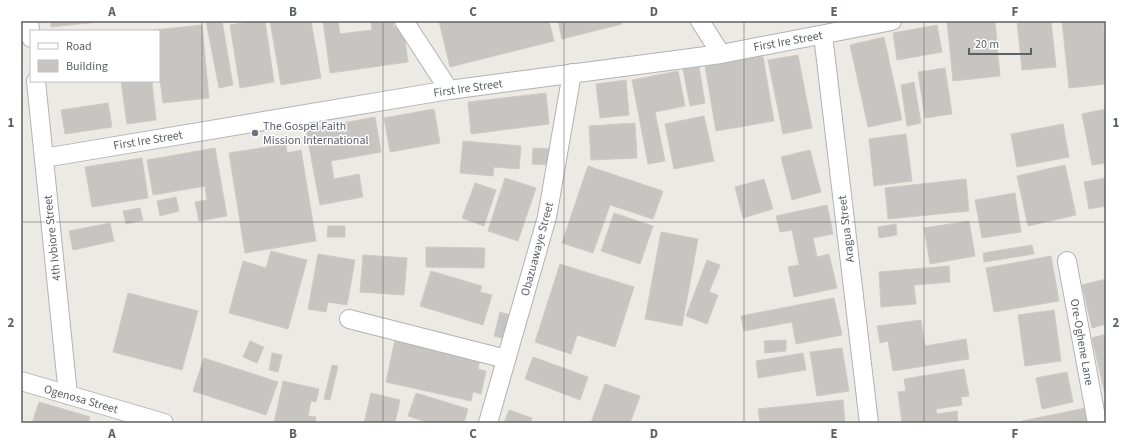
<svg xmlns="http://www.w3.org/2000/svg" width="1127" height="444" font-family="'Source Sans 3',sans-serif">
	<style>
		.building { fill: #c8c4c1; stroke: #d1cac3 }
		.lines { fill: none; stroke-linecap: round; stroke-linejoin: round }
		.street-casing { stroke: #b0b3b5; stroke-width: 20 }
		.street { stroke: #fff; stroke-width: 18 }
		.grid { fill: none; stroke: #5c6163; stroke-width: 1; stroke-opacity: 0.55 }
		.worship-dot { fill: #6b7280; stroke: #fff; stroke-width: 1.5 }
		.labels { text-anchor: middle; stroke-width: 3; stroke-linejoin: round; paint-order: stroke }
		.street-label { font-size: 12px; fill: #5c6163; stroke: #fff }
		.worship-label { font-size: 12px; fill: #5b616d; stroke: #fff; text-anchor: start }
		.neatline { fill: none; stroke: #5c6163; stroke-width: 1.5 }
		.grid-label { font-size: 13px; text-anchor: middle; font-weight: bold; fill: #5c6163 }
	</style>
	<rect width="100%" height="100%" fill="#ede9e4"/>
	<!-- building -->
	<g class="building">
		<polygon points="50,21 107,21 51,27"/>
		<polygon points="206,21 222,21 233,85 219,88"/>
		<polygon points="256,21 265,21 274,82 240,88 230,25"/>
		<polygon points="270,21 311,21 321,78 281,85"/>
		<polygon points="323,21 338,21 340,34 372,30 371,21 393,21 394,27 403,26 408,62 330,73"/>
		<polygon points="439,21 549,21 554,41 450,67"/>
		<polygon points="558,21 621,21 622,24 562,39"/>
		<polygon points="947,21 995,21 1000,76 953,81"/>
		<polygon points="1017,21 1051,21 1056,67 1022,70"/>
		<polygon points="1062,21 1103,21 1106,54 1106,84 1069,88"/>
		<polygon points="202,25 209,98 163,103 159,71 159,31 155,31 154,30"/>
		<polygon points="937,25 942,52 897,60 893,33"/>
		<polygon points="884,37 902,120 868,127 850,45"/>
		<polygon points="798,55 812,128 783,134 768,60"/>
		<polygon points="763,57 774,121 716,131 705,66"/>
		<polygon points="699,67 705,103 690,106 683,69"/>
		<polygon points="945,68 952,114 925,118 918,72"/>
		<polygon points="678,71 685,106 655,112 665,161 648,164 632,80"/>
		<polygon points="626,80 629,115 600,118 596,84"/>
		<polygon points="121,81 152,81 156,120 127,124"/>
		<polygon points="914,82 921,123 907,126 901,85"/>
		<polygon points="546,93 549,124 471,134 468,102"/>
		<polygon points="108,103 112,127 65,134 61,110"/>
		<polygon points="434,109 440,143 390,152 384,118"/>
		<polygon points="1106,109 1106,163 1092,165 1082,114"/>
		<polygon points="704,116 714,161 674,169 665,124"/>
		<polygon points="375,117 381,152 331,161 334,179 359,174 363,197 320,205 306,130"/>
		<polygon points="635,123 637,158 591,160 589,126"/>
		<polygon points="1063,124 1069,157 1017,167 1011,134"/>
		<polygon points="906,134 912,181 874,186 869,139"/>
		<polygon points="463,141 521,146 519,169 494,167 493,176 460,173"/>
		<polygon points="286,144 287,153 301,150 316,241 245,253 229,153"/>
		<polygon points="215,148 227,216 199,221 195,202 207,200 205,186 153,195 147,160"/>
		<polygon points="533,148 553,149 552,165 532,164"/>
		<polygon points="810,150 821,192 792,200 781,157"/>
		<polygon points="142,158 148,198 92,207 85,167"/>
		<polygon points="1065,165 1076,215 1028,226 1017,176"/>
		<polygon points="588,166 663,191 653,219 610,205 593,253 562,243"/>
		<polygon points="505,178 536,188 518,241 488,231"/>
		<polygon points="1106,178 1106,206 1089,209 1084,182"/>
		<polygon points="764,179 773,209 743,218 735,187"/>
		<polygon points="966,179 969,211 888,219 885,188"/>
		<polygon points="475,183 496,190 484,226 462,218"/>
		<polygon points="1015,193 1021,232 982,238 975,200"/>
		<polygon points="176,197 179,211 160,216 157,201"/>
		<polygon points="827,205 833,234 813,238 817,257 829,254 837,288 794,297 788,267 799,265 792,230 780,232 776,216"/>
		<polygon points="140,208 143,220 126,224 123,211"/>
		<polygon points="614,213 653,226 640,264 601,251"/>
		<polygon points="969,221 975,256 930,264 924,228"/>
		<polygon points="110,223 114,241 73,250 69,231"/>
		<polygon points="896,224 897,235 879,238 878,227"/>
		<polygon points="328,226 345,226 345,237 327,237"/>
		<polygon points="661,232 698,239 682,326 645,319"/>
		<polygon points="1032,245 1034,254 984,262 983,253"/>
		<polygon points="426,247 485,248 484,268 426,267"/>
		<polygon points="271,251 307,260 288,329 229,313 243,261 266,268"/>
		<polygon points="318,254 355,260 347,305 328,302 326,312 308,309"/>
		<polygon points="363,255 407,258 404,295 360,292"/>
		<polygon points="1051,256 1059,301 994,312 986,268"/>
		<polygon points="707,260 720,265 709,292 718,295 707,324 686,316"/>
		<polygon points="560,264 634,287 615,347 577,335 571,354 535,342"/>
		<polygon points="949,266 950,282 914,285 916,304 881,307 879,272"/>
		<polygon points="431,271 482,286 480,292 492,295 483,325 420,306"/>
		<polygon points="1106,279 1106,324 1092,328 1082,285"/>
		<polygon points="128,293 198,311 182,370 113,352"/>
		<polygon points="834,298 842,335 796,344 792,322 744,331 741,316"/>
		<polygon points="1054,310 1061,361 1025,366 1018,315"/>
		<polygon points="500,312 517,317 510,340 494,336"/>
		<polygon points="921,320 925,346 966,339 969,359 893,371 888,341 880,343 877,326"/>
		<polygon points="1106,334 1106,399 1092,338"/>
		<polygon points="395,340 480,360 478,369 486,371 481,394 473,392 471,401 386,382"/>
		<polygon points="786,340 786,351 765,353 764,341"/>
		<polygon points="250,341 264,347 257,363 243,357"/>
		<polygon points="842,348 849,391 817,396 810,352"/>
		<polygon points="272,353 282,355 278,372 269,370"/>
		<polygon points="803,353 806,370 758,378 756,361"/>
		<polygon points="533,357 588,377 580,400 525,379"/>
		<polygon points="204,358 278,382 266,415 193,391"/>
		<polygon points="332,365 338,366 330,400 324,399"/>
		<polygon points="964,369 969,396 961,397 962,405 936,409 937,414 957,411 958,423 902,423 898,392 906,391 904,379"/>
		<polygon points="1067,372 1073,402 1042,409 1036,378"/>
		<polygon points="283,381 319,389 316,402 311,401 308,416 316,417 315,423 274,423"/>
		<polygon points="605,384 640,396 630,423 591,423"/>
		<polygon points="371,393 400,400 395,423 364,423"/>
		<polygon points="416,393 468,409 464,423 430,423 408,416"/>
		<polygon points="843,400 845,423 760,423 758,409"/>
		<polygon points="39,402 90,417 88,423 32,423"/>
		<polygon points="1086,408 1089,423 1022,423 1022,421"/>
		<polygon points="509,410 532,418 530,423 504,423"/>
	</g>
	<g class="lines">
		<!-- street casing -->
		<g class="street-casing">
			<g id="street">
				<polyline points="29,21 31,38"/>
				<polyline points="404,21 449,90"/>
				<polyline points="700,21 721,54"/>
				<polyline points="823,35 869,423"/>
				<polyline points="36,81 68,395"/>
				<polyline points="44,158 449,90 721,54 892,21"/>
				<polyline points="1067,261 1097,423"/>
				<polyline points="349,319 506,359"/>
				<polyline points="21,381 164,423"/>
				<polyline points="488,423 547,217 572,73"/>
			</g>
		</g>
		<!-- street -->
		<use href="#street" class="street"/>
	</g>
	<!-- grid -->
	<path class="grid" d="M202,21V423M383,21V423M564,21V423M744,21V423M924,21V423M21,222H1106"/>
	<!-- markers -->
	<circle class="worship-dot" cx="255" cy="133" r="4"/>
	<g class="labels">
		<!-- street labels -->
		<g class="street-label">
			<text transform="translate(788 41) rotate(-10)" y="4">First Ire Street</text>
			<text transform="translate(468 88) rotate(-8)" y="4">First Ire Street</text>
			<text transform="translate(148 140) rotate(-9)" y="4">First Ire Street</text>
			<text transform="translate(846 229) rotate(-97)" y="4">Aragua Street</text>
			<text transform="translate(52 238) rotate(-96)" y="4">4th Ivbiore Street</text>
			<text transform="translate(537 249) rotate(-75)" y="4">Obazuawaye Street</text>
			<text transform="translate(1082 342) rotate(80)" y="4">Ore-Oghene Lane</text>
			<text transform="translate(81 399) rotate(16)" y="4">Ogenosa Street</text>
		</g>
		<!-- worship labels -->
		<g class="worship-label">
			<text x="263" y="130">The Gospel Faith<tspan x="263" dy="14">Mission International</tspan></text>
		</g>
	</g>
	<!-- border -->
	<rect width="1127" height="444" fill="none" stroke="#ffffff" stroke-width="44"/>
	<!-- legend -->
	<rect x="30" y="30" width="130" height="52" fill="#ffffff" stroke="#bec0c1"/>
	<rect x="38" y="43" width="20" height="6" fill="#ffffff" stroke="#bec0c1"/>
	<text x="66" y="50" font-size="12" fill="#5c6163">Road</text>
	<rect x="38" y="60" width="20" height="12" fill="#c8c4c1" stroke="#bec0c1"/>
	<text x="66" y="70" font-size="12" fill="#5c6163">Building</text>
	<!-- scale -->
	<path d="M969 48v6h62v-6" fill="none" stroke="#5c6163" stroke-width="2"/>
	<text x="975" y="48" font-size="12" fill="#5c6163" stroke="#ffffff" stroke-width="3" paint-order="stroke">20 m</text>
	<rect x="22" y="22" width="1083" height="400" class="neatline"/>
	<g class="grid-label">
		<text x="112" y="16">A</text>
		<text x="293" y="16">B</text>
		<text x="473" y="16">C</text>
		<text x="654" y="16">D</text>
		<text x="834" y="16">E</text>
		<text x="1015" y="16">F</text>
		<text x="11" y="127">1</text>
		<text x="1116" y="127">1</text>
		<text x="11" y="327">2</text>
		<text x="1116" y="327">2</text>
		<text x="112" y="438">A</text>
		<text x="293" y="438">B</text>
		<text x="473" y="438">C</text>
		<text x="654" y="438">D</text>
		<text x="834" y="438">E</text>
		<text x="1015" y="438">F</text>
	</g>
</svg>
